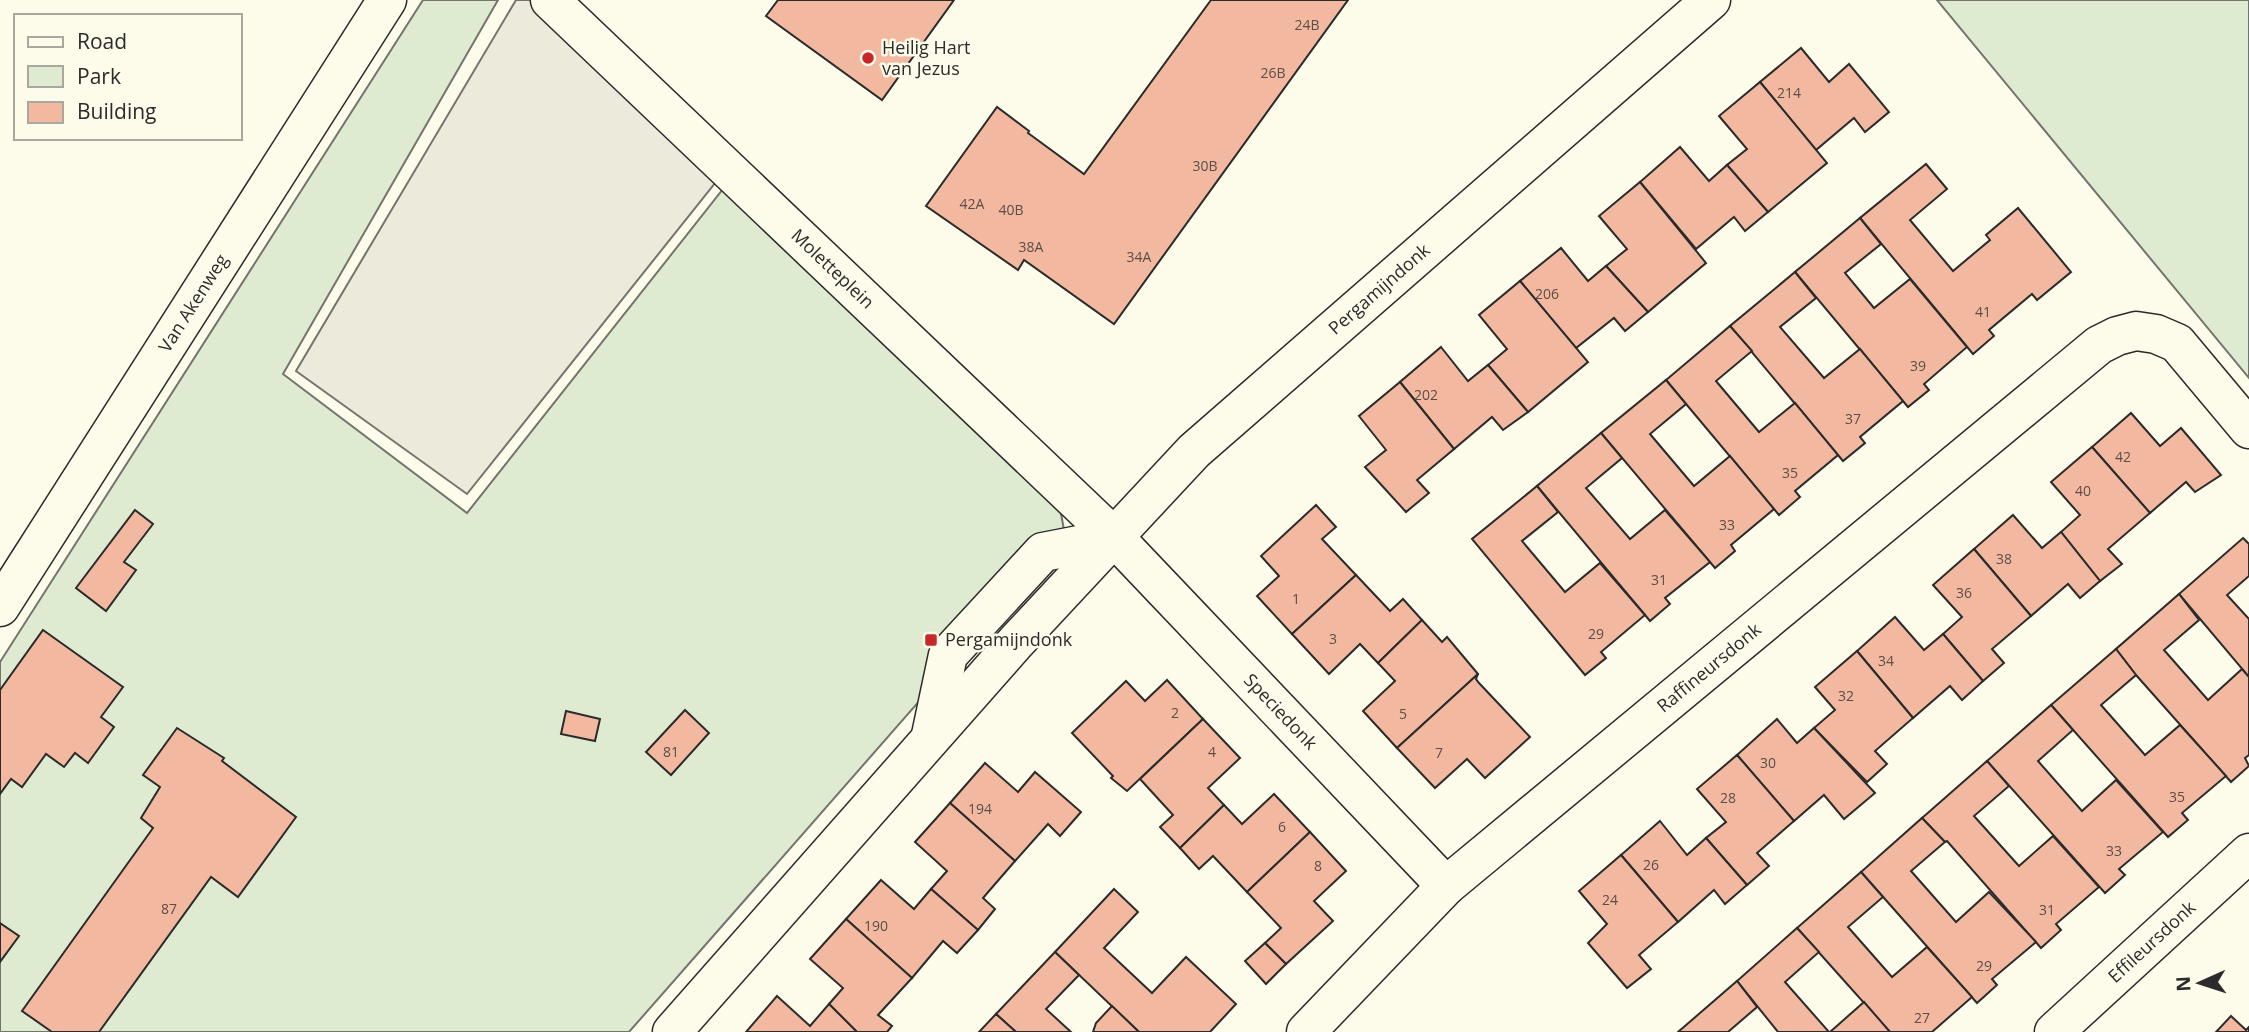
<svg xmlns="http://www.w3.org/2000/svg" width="2249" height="1032" font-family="'Open Sans',sans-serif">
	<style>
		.green { fill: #deebd1; stroke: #74746e; stroke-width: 2 }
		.parking { fill: #eceadb; stroke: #74746e; stroke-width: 2 }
		.building { fill: #f2b8a0; stroke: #2b2b2b; stroke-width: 2 }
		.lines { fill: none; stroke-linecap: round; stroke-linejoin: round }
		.minor-casing { stroke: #2b2b2b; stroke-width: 41 }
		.minor { stroke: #fdfbea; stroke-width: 38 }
		.poi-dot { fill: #c62828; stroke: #fdfbea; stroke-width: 2.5 }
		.labels { text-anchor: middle; stroke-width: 5; stroke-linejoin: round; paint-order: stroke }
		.number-label { font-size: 14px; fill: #5d4e48 }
		.poi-label { font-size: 18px; fill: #2b2b2b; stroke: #fdfbea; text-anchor: start }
		.street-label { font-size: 18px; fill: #2b2b2b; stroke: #fdfbea }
	</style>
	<rect width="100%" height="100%" fill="#fdfbea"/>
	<!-- green -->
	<g class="green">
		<polygon points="423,0 498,0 283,374 467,513 727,184 1059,503 1065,535 629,1032 0,1032 0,662"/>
		<polygon points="1937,0 2249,0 2249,378"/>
	</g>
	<!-- parking -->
	<polygon class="parking" points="516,0 550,0 727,168 467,494 296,371"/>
	<!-- building -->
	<g class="building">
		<polygon points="778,0 954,0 882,100 766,16"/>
		<polygon points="1211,0 1348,0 1114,324 1024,260 1018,270 926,206 997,107 1029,131 1028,133 1084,174"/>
		<polygon points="1801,48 1829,82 1849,64 1889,112 1865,132 1854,118 1816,150 1760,82"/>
		<polygon points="1760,82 1827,163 1768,212 1727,165 1747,149 1719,116"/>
		<polygon points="1680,147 1709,181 1727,165 1768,212 1745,231 1734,217 1696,249 1640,182"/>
		<polygon points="1926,164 1947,189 1910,220 1953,271 1990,240 1986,235 2018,208 2071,272 2037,300 2032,294 1989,330 1994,336 1973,354 1860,218"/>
		<polygon points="1640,182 1706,263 1648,312 1606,266 1627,249 1599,216"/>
		<polygon points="1860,218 1881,244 1845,273 1874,308 1910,279 1967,347 1924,384 1929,390 1908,407 1795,272"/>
		<polygon points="1561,248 1588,281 1606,266 1648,312 1625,331 1614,318 1576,348 1520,281"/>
		<polygon points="1795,272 1816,298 1780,327 1824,378 1860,349 1903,401 1860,437 1865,443 1843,461 1730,326"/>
		<polygon points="1520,281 1588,362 1528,412 1488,365 1507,349 1479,315"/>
		<polygon points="1730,326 1752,351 1716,381 1759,432 1795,403 1838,455 1795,491 1800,497 1779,515 1666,380"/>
		<polygon points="1441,347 1468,381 1488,365 1528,412 1503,430 1492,417 1454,449 1400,382"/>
		<polygon points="1666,380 1686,404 1650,434 1694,486 1730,456 1774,509 1731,545 1735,551 1715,568 1601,433"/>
		<polygon points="1400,382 1454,449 1417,480 1429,493 1406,512 1365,467 1386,450 1359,416"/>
		<polygon points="2131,413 2160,446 2181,428 2221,475 2195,492 2186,482 2150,513 2092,447"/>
		<polygon points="1601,433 1622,458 1586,488 1630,539 1665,510 1710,562 1665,598 1670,604 1650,621 1537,486"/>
		<polygon points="2092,447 2150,513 2108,549 2122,564 2100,581 2061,532 2080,515 2051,482"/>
		<polygon points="1537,486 1558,512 1522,541 1565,592 1600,563 1645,615 1601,652 1606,658 1585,675 1472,539"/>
		<polygon points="1316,505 1336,527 1322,539 1356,575 1292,634 1257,596 1279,576 1261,556"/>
		<polygon points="135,510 153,524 124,562 136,570 106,611 76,588"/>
		<polygon points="2013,515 2042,548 2061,532 2100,581 2080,598 2068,584 2031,616 1974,549"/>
		<polygon points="2243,538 2249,544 2249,576 2227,595 2249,619 2249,677 2179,594"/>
		<polygon points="1974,549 2031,616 1992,649 2004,663 1983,681 1943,634 1962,617 1933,585"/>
		<polygon points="1356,575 1390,611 1403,599 1422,620 1378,663 1360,644 1329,674 1292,634"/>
		<polygon points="2179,594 2199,620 2164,650 2208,700 2242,669 2249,677 2249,755 2245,758 2249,766 2231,782 2136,675 2116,649"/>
		<polygon points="1895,617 1924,650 1943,634 1983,681 1962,700 1950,686 1913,718 1857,651"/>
		<polygon points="1422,620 1442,642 1447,637 1478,674 1397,748 1363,711 1395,681 1378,663"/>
		<polygon points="43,630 123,687 101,717 114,727 88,763 75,753 64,767 46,754 22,787 11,779 0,794 0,690"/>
		<polygon points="2116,649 2136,675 2101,705 2145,755 2180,725 2226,776 2182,813 2188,820 2168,837 2051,705"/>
		<polygon points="1857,651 1913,718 1875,751 1887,764 1867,782 1814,728 1835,710 1815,687"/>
		<polygon points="1478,674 1476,679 1479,683 1530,737 1485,778 1467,759 1435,788 1397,748"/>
		<polygon points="1167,680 1203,719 1127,791 1111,778 1113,776 1072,733 1126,681 1145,701"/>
		<polygon points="2051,705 2073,730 2038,761 2082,811 2116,780 2163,832 2119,869 2125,875 2105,893 1987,761"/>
		<polygon points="685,710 709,733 671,775 646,752"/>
		<polygon points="566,711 600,719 595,741 561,734"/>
		<polygon points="1203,719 1240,758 1208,788 1224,805 1180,848 1160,827 1173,815 1140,779"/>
		<polygon points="1777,719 1797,743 1814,728 1875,793 1844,819 1824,795 1794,821 1737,755"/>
		<polygon points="177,728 224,758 222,761 296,817 238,897 211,877 99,1032 52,1032 22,1011 153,828 141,818 160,787 143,775"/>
		<polygon points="1737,755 1794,821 1757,853 1769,866 1747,885 1706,838 1726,822 1697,789"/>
		<polygon points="1987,761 2009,786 1974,816 2019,866 2053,836 2099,887 2056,924 2061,930 2041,948 1947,841 1945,842 1922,818"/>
		<polygon points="985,763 1018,792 1035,772 1081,812 1060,836 1048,824 1015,861 950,803"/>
		<polygon points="1274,794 1310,832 1247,892 1213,856 1199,869 1180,848 1224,805 1242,824"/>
		<polygon points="950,803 1015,861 983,898 995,909 978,930 931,889 947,871 915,842"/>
		<polygon points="1922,818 1945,842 1911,871 1956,922 1989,892 2036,942 1992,979 1997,985 1977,1003 1861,872"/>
		<polygon points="1660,821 1687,855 1706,838 1747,885 1725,904 1714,890 1678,922 1621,855"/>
		<polygon points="1310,832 1346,871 1314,901 1333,921 1286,964 1265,943 1281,928 1247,892"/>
		<polygon points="1621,855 1678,922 1639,955 1651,969 1627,988 1588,943 1607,924 1579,891"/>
		<polygon points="1861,872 1883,897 1848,927 1892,977 1927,947 1972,997 1932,1032 1890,1032 1797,928"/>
		<polygon points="881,880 914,909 931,889 978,930 957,953 943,941 912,978 846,919"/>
		<polygon points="1114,889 1138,912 1104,948 1152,993 1186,957 1236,1004 1210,1032 1139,1032 1055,952"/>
		<polygon points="846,919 912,978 878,1015 892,1026 887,1032 857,1032 829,1004 843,988 810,959"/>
		<polygon points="0,923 19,936 0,962"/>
		<polygon points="1797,928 1819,952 1785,982 1829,1032 1778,1032 1737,981"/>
		<polygon points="1265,943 1286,964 1266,984 1245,961"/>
		<polygon points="1055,952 1079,975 1046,1009 1071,1032 1016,1032 996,1014"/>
		<polygon points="1737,981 1757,1007 1728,1032 1678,1032"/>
		<polygon points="777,996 810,1026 829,1004 857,1032 746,1032"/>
		<polygon points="1864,1002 1890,1032 1830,1032"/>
		<polygon points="1112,1006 1139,1032 1093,1032 1096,1023"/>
		<polygon points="996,1014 1016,1032 979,1032"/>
		<polygon points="2231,1016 2246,1030 2249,1027 2249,1032 2216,1032"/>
	</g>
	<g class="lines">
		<!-- minor casing -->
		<g class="minor-casing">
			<g id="minor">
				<path id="s1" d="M550,0L1115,538L1446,886"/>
				<path id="s2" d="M0,607L387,0"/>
				<polyline points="931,735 948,655 1043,552 1115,538"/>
				<path id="s3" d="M672,1032L1016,642L1194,451L1711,0"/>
				<path id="s4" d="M1306,1032L1446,886L2099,345L2117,336L2136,331L2156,334L2177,343L2249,429"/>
				<path id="s5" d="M2054,1032L2249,853"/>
			</g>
		</g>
		<!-- minor -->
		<use href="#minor" class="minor"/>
	</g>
	<!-- markers -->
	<g class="poi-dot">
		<circle cx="868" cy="58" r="7"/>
		<rect x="924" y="633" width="14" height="14" rx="3.5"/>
	</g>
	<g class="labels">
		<!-- number labels -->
		<g class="number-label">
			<text x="1307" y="30">24B</text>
			<text x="1273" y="78">26B</text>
			<text x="1789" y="98">214</text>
			<text x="1205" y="171">30B</text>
			<text x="972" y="209">42A</text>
			<text x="1011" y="215">40B</text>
			<text x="1031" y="252">38A</text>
			<text x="1139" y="262">34A</text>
			<text x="1547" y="299">206</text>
			<text x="1983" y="317">41</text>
			<text x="1918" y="371">39</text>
			<text x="1426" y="400">202</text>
			<text x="1853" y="424">37</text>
			<text x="2123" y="462">42</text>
			<text x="1790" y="478">35</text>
			<text x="2083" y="496">40</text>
			<text x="1727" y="530">33</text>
			<text x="2004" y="564">38</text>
			<text x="1659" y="585">31</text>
			<text x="1964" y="598">36</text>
			<text x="1296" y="604">1</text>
			<text x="1596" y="639">29</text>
			<text x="1333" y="644">3</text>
			<text x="1886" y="666">34</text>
			<text x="1846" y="701">32</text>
			<text x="1175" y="718">2</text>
			<text x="1403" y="719">5</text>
			<text x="671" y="757">81</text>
			<text x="1212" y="757">4</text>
			<text x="1439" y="758">7</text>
			<text x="1768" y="768">30</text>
			<text x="2177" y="802">35</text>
			<text x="1728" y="803">28</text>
			<text x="980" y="814">194</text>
			<text x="1282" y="832">6</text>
			<text x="2114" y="856">33</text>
			<text x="1651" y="870">26</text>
			<text x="1318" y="871">8</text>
			<text x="1610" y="905">24</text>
			<text x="169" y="914">87</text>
			<text x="2047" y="915">31</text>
			<text x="876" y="931">190</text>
			<text x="1984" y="971">29</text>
			<text x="1922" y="1023">27</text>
		</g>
		<!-- poi labels -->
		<g class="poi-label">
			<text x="882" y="54">Heilig Hart<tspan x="882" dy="21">van Jezus</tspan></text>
			<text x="945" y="646">Pergamijndonk</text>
		</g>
		<!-- street labels -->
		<g class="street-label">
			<text dy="6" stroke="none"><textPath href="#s1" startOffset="390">Moletteplein</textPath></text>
			<text dy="6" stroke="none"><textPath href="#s3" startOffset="1027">Pergamijndonk</textPath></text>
			<text dy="6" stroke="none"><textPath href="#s2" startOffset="360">Van Akenweg</textPath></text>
			<text dy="6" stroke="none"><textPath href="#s4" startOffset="544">Raffineursdonk</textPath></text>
			<text dy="6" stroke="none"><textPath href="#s1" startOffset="1020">Speciedonk</textPath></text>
			<text dy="6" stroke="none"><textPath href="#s5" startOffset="133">Effileursdonk</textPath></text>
		</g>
	</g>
	<!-- legend -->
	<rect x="14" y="14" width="228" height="126" fill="#fdfbea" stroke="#a9a89e" stroke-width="2"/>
	<rect x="28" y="37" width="35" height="10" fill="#fdfbea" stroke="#a9a89e" stroke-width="2"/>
	<text x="77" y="49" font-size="21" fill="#2b2b2b">Road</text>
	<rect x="28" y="66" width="35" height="21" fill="#deebd1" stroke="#a9a89e" stroke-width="2"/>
	<text x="77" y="84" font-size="21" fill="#2b2b2b">Park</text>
	<rect x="28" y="102" width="35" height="21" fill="#f2b8a0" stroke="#a9a89e" stroke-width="2"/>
	<text x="77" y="119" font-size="21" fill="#2b2b2b">Building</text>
	<!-- north arrow -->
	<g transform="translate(2200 983) rotate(267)" stroke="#fdfbea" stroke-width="5" paint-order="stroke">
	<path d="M0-5L12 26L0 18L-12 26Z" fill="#2b2b2b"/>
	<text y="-10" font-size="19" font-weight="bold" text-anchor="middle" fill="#2b2b2b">N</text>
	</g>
</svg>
